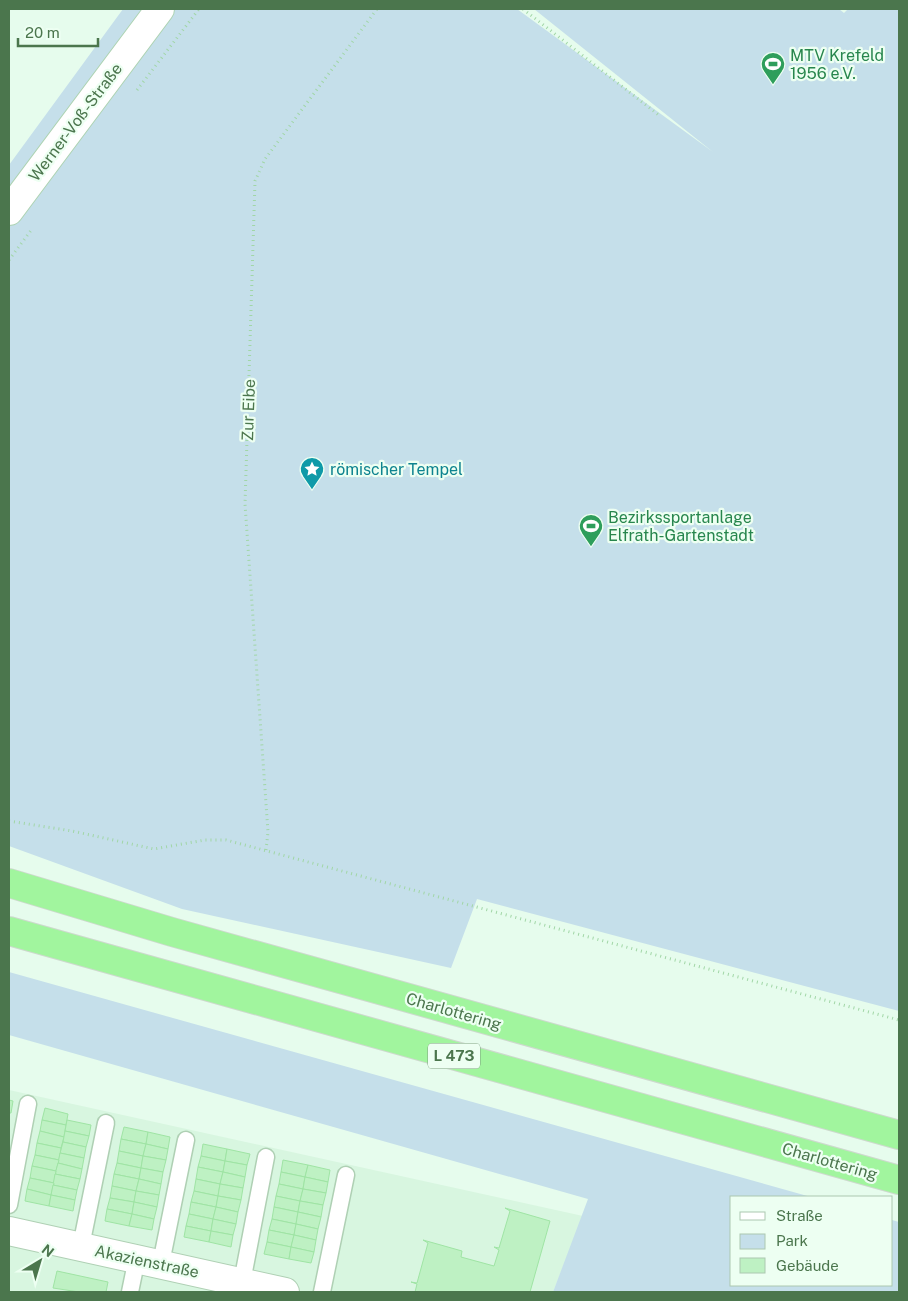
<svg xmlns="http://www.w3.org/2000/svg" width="908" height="1301" font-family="'Public Sans',sans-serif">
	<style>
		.residential { fill: #d8f6e0 }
		.green { fill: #c5dfea }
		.building { fill: #bef1c3; stroke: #9fe4a4 }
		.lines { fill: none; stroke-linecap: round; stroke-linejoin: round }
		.lane-casing { stroke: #afd0b4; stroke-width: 19 }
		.street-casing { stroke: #afd0b4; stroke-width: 30 }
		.secondary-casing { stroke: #add3b2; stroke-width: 30 }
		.highway-casing { stroke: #cdd9cd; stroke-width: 30 }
		.path { stroke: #a1d6a6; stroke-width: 3; stroke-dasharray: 1 4; stroke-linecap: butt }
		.lane { stroke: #fff; stroke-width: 16 }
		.street { stroke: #fff; stroke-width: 28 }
		.secondary { stroke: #fff; stroke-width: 28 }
		.highway { stroke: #a1f59e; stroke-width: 28 }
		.labels { text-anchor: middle; stroke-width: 4.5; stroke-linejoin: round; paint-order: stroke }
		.shield { fill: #edfff2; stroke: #7c9f7e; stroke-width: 1 }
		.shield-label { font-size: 15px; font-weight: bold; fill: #4b764d }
		.leisure-label { font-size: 16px; fill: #27864d; stroke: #edfff2; text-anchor: start }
		.street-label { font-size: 16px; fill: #4b764d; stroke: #edfff2 }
		.culture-label { font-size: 16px; fill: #0d838f; stroke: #edfff2; text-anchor: start }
	</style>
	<rect width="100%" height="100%" fill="#e6fced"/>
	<!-- residential -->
	<polygon class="residential" points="9,1090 583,1216 553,1292 9,1292"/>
	<!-- green -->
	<g class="green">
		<polygon points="123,9 517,9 713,152 534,9 839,9 844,13 848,9 899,9 899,1011 477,899 451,968 182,909 9,846 9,165"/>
		<polygon points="9,972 811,1197 732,1197 732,1285 892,1285 892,1220 899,1222 899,1292 553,1292 588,1199 9,1035"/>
	</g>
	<!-- building -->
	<g class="building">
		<polygon points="9,1100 13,1101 11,1113 9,1113"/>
		<polygon points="45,1108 68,1114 66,1125 42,1120"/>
		<polygon points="42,1120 66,1125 64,1137 40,1131"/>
		<polygon points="67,1120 91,1125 89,1136 65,1131"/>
		<polygon points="124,1127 148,1132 146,1144 121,1139"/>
		<polygon points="40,1131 64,1137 61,1148 37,1143"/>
		<polygon points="65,1131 89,1136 86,1147 63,1142"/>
		<polygon points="148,1132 170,1137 168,1149 146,1144"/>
		<polygon points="121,1139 146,1144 143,1156 119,1151"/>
		<polygon points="63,1142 86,1147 84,1158 60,1153"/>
		<polygon points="37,1143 61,1148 59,1160 35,1155"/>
		<polygon points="146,1144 168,1149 166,1160 143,1156"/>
		<polygon points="203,1144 227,1149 225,1161 201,1156"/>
		<polygon points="227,1149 250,1154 247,1165 225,1161"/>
		<polygon points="119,1151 143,1156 141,1168 117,1163"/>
		<polygon points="60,1153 84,1158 82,1169 58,1163"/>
		<polygon points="35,1155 59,1160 56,1171 32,1166"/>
		<polygon points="143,1156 166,1160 163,1172 141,1168"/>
		<polygon points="201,1156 225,1161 223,1172 198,1167"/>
		<polygon points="283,1160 308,1165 305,1177 281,1172"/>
		<polygon points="225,1161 247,1165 245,1177 223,1172"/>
		<polygon points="58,1163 82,1169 80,1179 55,1174"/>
		<polygon points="117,1163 141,1168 139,1179 114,1174"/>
		<polygon points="308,1165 330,1170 328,1182 305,1177"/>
		<polygon points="32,1166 56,1171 54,1183 30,1178"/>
		<polygon points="198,1167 223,1172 220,1184 196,1179"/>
		<polygon points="141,1168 163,1172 161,1184 139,1179"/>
		<polygon points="223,1172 245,1177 243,1188 220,1184"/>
		<polygon points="281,1172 305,1177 303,1189 279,1184"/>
		<polygon points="55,1174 80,1179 77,1190 53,1185"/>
		<polygon points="114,1174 139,1179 136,1191 112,1186"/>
		<polygon points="305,1177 328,1182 326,1193 303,1189"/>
		<polygon points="30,1178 54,1183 51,1195 27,1189"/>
		<polygon points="139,1179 161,1184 159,1195 136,1191"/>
		<polygon points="196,1179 220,1184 218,1196 194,1191"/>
		<polygon points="220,1184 243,1188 241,1200 218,1196"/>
		<polygon points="279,1184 303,1189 300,1201 276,1196"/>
		<polygon points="53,1185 77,1190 75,1200 51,1195"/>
		<polygon points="112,1186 136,1191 134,1202 110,1198"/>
		<polygon points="27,1189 51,1195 49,1206 25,1201"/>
		<polygon points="303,1189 326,1193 323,1205 300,1201"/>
		<polygon points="136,1191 159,1195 157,1207 134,1202"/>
		<polygon points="194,1191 218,1196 216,1207 191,1202"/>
		<polygon points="51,1195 75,1200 73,1211 49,1206"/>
		<polygon points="218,1196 241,1200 238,1212 216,1207"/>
		<polygon points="276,1196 300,1201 298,1212 274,1207"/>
		<polygon points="110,1198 134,1202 132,1214 107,1209"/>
		<polygon points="300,1201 323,1205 321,1217 298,1212"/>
		<polygon points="134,1202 157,1207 154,1219 132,1214"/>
		<polygon points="191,1202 216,1207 213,1219 189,1214"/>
		<polygon points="216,1207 238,1212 236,1224 213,1219"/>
		<polygon points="274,1207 298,1212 296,1224 272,1219"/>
		<polygon points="505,1208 550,1221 530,1292 415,1292 417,1284 411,1282 417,1283 428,1243 423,1240 462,1251 461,1257 494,1266 499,1250 494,1247 499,1248 510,1211"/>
		<polygon points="107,1209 132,1214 129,1226 105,1221"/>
		<polygon points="298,1212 321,1217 318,1229 296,1224"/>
		<polygon points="132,1214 154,1219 152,1230 129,1226"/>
		<polygon points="189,1214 213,1219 211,1231 186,1226"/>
		<polygon points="213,1219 236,1224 233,1235 211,1231"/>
		<polygon points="272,1219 296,1224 294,1235 269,1230"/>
		<polygon points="296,1224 318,1229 316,1240 294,1235"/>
		<polygon points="186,1226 211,1231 209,1242 184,1237"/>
		<polygon points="269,1230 294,1235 291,1247 267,1242"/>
		<polygon points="211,1231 233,1235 231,1247 209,1242"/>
		<polygon points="294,1235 316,1240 314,1252 291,1247"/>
		<polygon points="267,1242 291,1247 289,1259 264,1254"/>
		<polygon points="291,1247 314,1252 311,1263 289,1259"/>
		<polygon points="57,1271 108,1282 106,1292 79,1292 53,1288"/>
	</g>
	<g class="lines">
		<!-- lane casing -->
		<g class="lane-casing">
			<g id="lane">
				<polyline points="9,1205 28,1104"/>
				<polyline points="81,1246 106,1123"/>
				<polyline points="161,1263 186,1140"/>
				<polyline points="242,1282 266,1157"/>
				<polyline points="130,1292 137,1258"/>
				<polyline points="322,1292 346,1175"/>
			</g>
		</g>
		<!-- street casing -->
		<g class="street-casing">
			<polyline id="street" points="9,1231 285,1292"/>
		</g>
		<!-- secondary casing -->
		<g class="secondary-casing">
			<polyline id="secondary" points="9,211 160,9"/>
		</g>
		<!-- highway casing -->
		<g class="highway-casing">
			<g id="highway">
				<polyline points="9,883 172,932 899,1135"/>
				<polyline points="9,931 899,1180"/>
			</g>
		</g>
		<!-- path -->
		<g class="path">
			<polyline points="523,9 660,116"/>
			<polyline points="137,90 199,9"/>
			<polyline points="9,260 32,229"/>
			<polyline points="9,821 72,831 154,849 205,840 226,840 899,1020"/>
			<polyline points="266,850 268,832 245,504 255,181 265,159 377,9"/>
		</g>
		<!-- lane -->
		<use href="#lane" class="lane"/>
		<!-- street -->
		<use href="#street" class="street"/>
		<!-- secondary -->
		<use href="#secondary" class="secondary"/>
		<!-- highway -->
		<use href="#highway" class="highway"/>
	</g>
	<!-- icons -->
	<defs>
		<g id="stadium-pin" transform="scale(1.25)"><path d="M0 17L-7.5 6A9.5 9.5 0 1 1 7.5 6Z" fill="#2e9e5b" stroke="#edfff2"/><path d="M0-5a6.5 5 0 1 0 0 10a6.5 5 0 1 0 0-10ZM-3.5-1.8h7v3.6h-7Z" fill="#fff"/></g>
		<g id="sight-pin" transform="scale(1.25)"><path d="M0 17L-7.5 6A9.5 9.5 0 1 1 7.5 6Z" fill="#0f9aa8" stroke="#edfff2"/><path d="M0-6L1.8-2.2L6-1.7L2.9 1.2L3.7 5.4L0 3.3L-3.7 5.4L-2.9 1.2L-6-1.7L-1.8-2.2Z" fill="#fff"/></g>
	</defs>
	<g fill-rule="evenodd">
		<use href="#stadium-pin" x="773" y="64"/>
		<use href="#sight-pin" x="312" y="469"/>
		<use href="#stadium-pin" x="591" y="526"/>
	</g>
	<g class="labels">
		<!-- shield labels -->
		<rect class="shield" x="428" y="1043.5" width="52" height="25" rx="4"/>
		<g class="shield-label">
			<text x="454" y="1061">L 473</text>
		</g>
		<!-- leisure labels -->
		<g class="leisure-label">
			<text x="790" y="61">MTV Krefeld<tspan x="790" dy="18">1956 e.V.</tspan></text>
			<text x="608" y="523">Bezirkssportanlage<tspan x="608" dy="18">Elfrath-Gartenstadt</tspan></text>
		</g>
		<!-- street labels -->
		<g class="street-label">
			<text transform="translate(75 122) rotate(-53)" y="6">Werner-Voß-Straße</text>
			<text transform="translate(248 410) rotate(-88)" y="6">Zur Eibe</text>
			<text transform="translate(454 1011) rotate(16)" y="6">Charlottering</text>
			<text transform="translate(830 1161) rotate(16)" y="6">Charlottering</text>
			<text transform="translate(147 1261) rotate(12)" y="6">Akazienstraße</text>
		</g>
		<!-- culture labels -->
		<g class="culture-label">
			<text x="330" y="475">römischer Tempel</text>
		</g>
	</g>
	<!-- border -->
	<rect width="908" height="1301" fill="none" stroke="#4b764d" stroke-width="20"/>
	<!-- legend -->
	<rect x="730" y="1196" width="162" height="90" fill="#edfff2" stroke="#acc8b0"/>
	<rect x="740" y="1212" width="25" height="8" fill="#ffffff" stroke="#acc8b0"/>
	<text x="776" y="1221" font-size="15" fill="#4b764d">Straße</text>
	<rect x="740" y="1234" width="25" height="15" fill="#c5dfea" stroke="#acc8b0"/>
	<text x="776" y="1246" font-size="15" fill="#4b764d">Park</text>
	<rect x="740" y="1258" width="25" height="15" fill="#bef1c3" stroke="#acc8b0"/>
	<text x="776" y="1271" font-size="15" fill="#4b764d">Gebäude</text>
	<!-- north arrow -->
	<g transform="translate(40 1261) rotate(38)" stroke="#edfff2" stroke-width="4" paint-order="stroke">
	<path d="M0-4L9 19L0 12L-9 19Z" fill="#4b764d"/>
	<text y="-8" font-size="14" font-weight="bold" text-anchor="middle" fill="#4b764d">N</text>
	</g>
	<!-- scale -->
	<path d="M18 38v8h80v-8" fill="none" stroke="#4b764d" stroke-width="2.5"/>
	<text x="25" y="38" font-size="15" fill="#4b764d" stroke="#edfff2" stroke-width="4" paint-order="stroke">20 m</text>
</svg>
